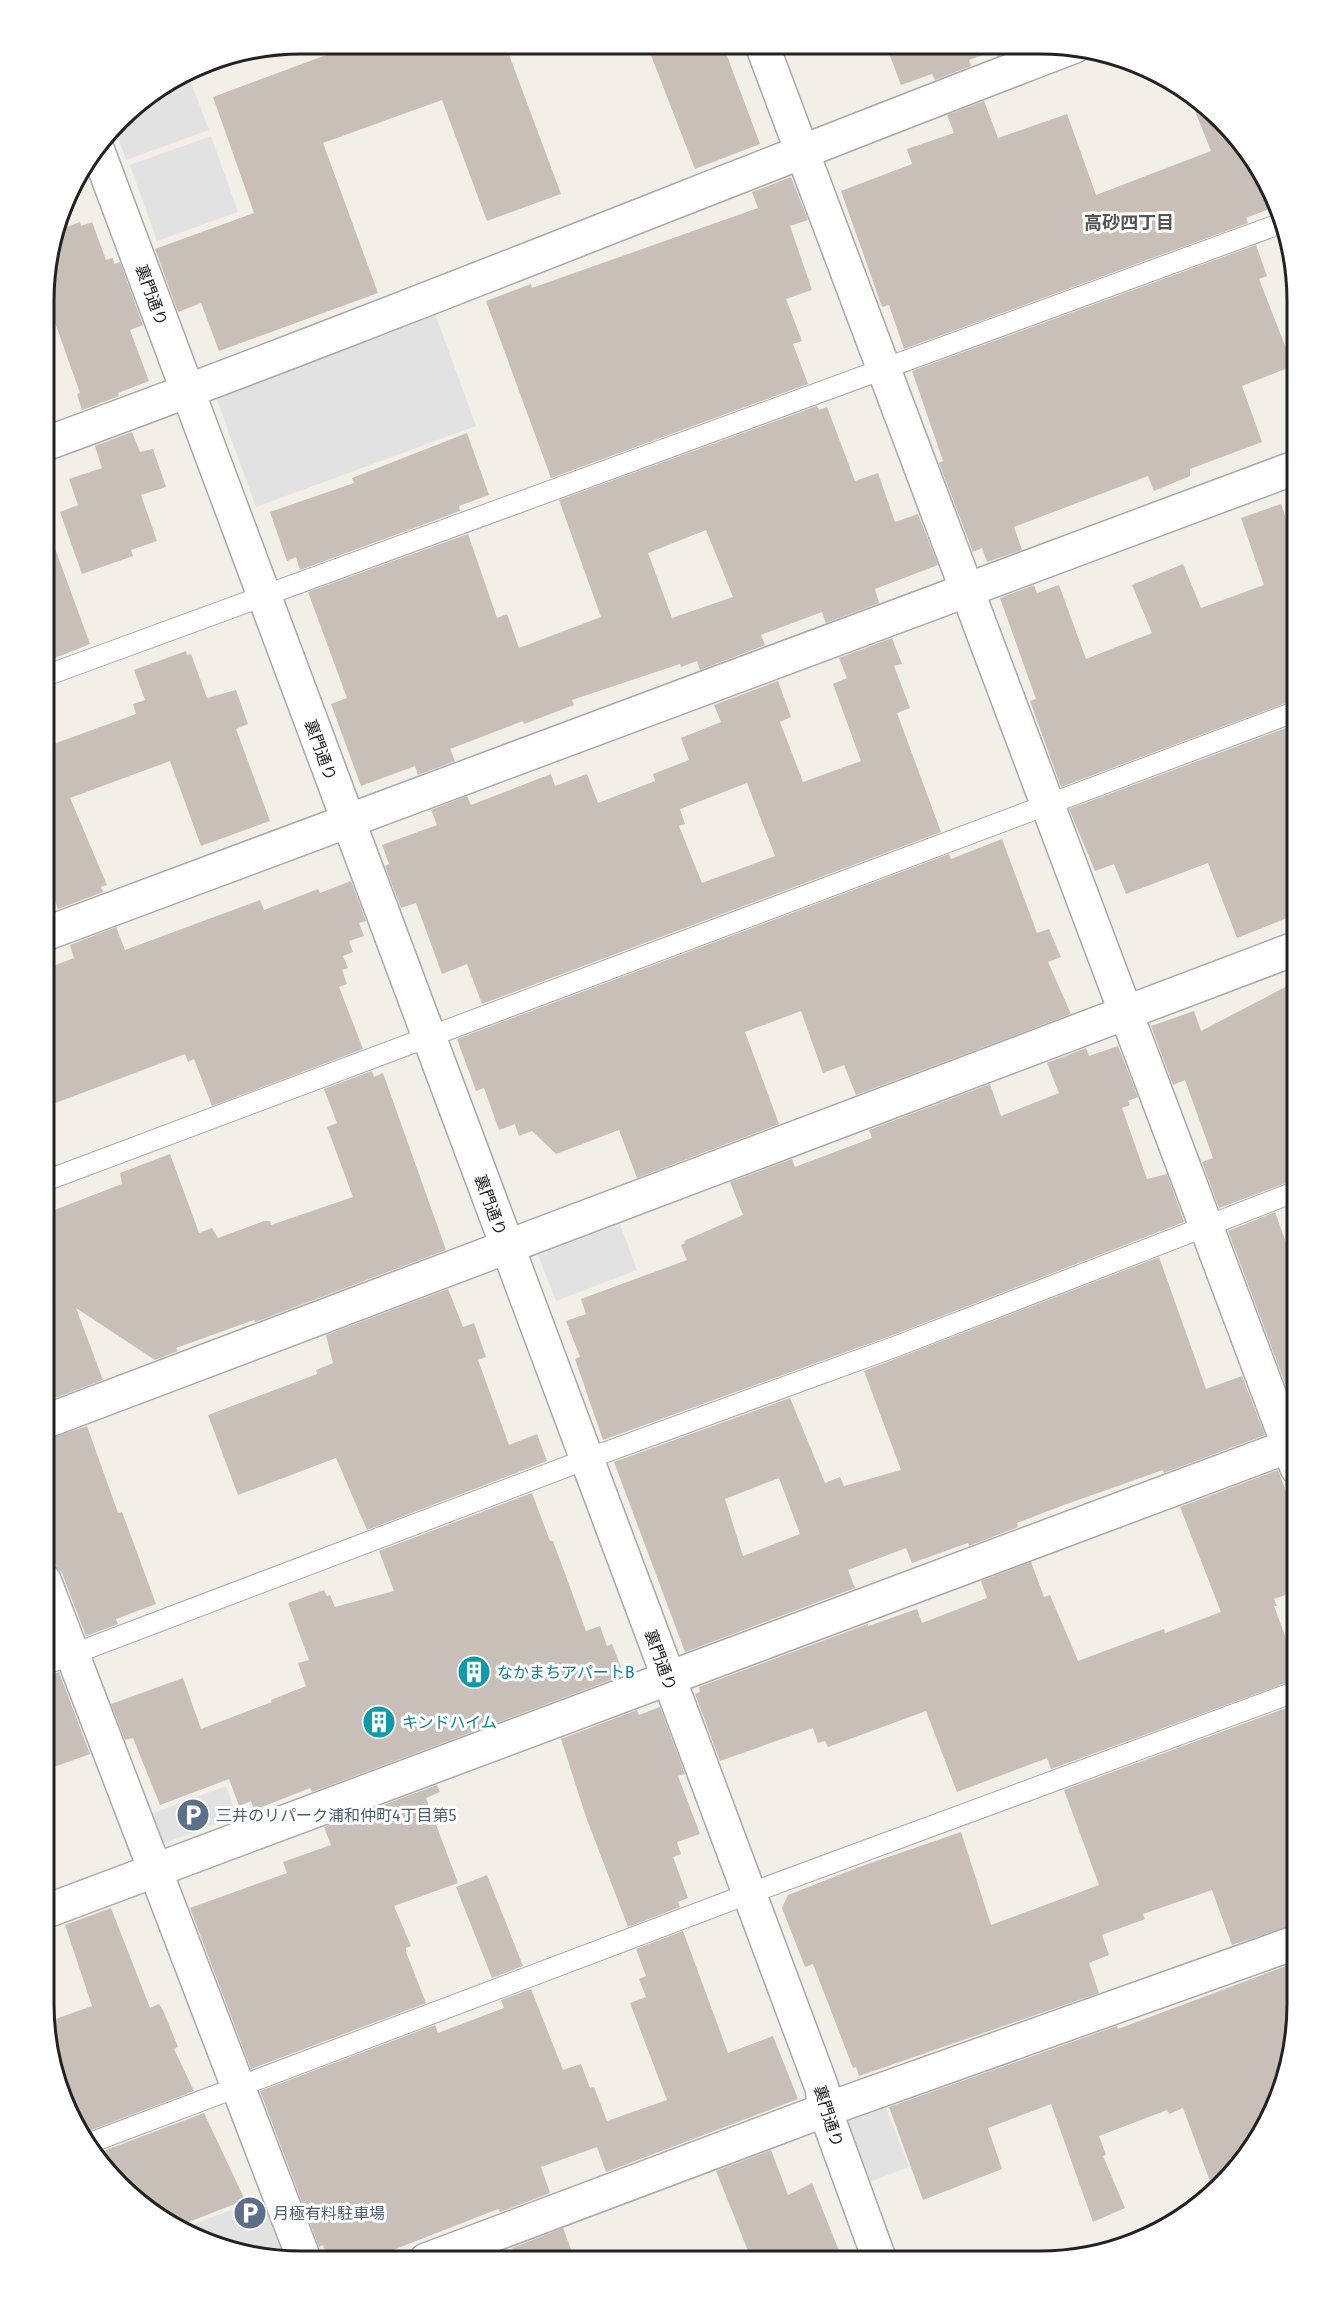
<svg xmlns="http://www.w3.org/2000/svg" width="1341" height="2305" font-family="'Fira Sans','Noto Sans JP',sans-serif">
	<style>
		.parking { fill: #e2e2e2 }
		.building { fill: #c7bfb8; fill-rule: evenodd }
		.lines { fill: none; stroke-linecap: round; stroke-linejoin: round }
		.service-casing { stroke: #a9a9a9; stroke-width: 22 }
		.minor-casing { stroke: #a9a9a9; stroke-width: 36 }
		.tertiary-casing { stroke: #a9a9a9; stroke-width: 36 }
		.service { stroke: #fff; stroke-width: 20 }
		.minor { stroke: #fff; stroke-width: 33 }
		.tertiary { stroke: #fff; stroke-width: 33 }
		.labels { text-anchor: middle; stroke-width: 6; stroke-linejoin: round; paint-order: stroke }
		.street-label { font-size: 16px; fill: #222; stroke: #fff }
		.culture-label { font-size: 16px; fill: #0d838f; stroke: #fff; text-anchor: start }
		.service-label { font-size: 16px; fill: #4e5e75; stroke: #fff; text-anchor: start }
		.neighbourhood-label { font-size: 18px; font-weight: bold; fill: #555; stroke: #fff }
		.rim { fill: none; stroke: #222; stroke-width: 3 }
	</style>
	<rect width="100%" height="100%" fill="#f2efe9"/>
	<!-- parking -->
	<g class="parking">
		<polygon points="187,72 209,130 126,160 115,129 131,108"/>
		<polygon points="211,136 238,212 157,241 130,165"/>
		<polygon points="433,308 476,426 256,507 213,389"/>
		<polygon points="620,1224 637,1270 556,1301 538,1255"/>
		<polygon points="226,1786 237,1816 159,1845 148,1815"/>
		<polygon points="883,2100 909,2167 867,2183 842,2116"/>
		<polygon points="269,2196 292,2259 267,2259 203,2242 180,2229"/>
	</g>
	<!-- building -->
	<g class="building">
		<polygon points="356,44 505,44 561,194 487,221 442,100 323,143 378,293 219,351 201,303 178,312 155,249 254,213 213,97"/>
		<polygon points="647,45 723,45 760,144 695,169"/>
		<polygon points="886,45 998,46 999,49 969,60 971,66 935,80 932,74 901,85"/>
		<polygon points="1187,91 1197,97 1245,144 1279,205 1246,218 1248,223 904,349 889,305 882,307 841,191 912,164 907,149 954,133 947,115 984,101 998,138 1067,114 1096,195 1211,151"/>
		<polygon points="791,177 808,220 790,226 812,290 786,299 802,341 793,344 808,384 551,478 486,301 531,284 532,288 758,208 752,192"/>
		<polygon points="80,222 81,226 92,222 106,260 113,258 114,264 120,262 143,325 130,330 149,381 118,393 119,396 82,410 77,394 80,393 46,297 46,267 57,231"/>
		<polygon points="1256,245 1267,276 1259,279 1293,366 1242,386 1262,442 1190,469 1190,476 1154,491 1148,476 1014,527 1022,550 987,562 982,548 973,552 939,463 943,461 912,371"/>
		<path d="M817,406L819,410L827,407L855,481L878,473L895,522L918,514L938,565L875,589L879,603L826,623L822,612L761,635L765,645L700,670L697,661L681,667L680,664L572,700L574,705L524,724L523,721L450,749L455,761L418,775L415,766L361,786L331,704L347,698L308,592L468,534L497,618L507,614L519,648L601,617L559,500ZM706,530L733,597L672,618L648,553Z"/>
		<polygon points="132,432 140,452 153,449 166,487 141,495 157,541 131,550 133,556 82,574 60,512 78,505 69,479 102,468 95,446"/>
		<polygon points="467,433 489,495 459,506 460,511 300,570 296,557 287,561 270,512 354,483 352,478"/>
		<polygon points="1281,504 1297,550 1297,699 1061,787 1030,701 1036,699 1000,598 1034,585 1037,593 1059,585 1086,659 1152,633 1132,585 1183,564 1201,608 1264,585 1241,518"/>
		<polygon points="49,532 90,644 45,662 45,533"/>
		<path d="M892,638L902,664L894,666L910,708L897,713L941,832L482,1004L467,964L442,974L416,903L401,908L385,866L389,864L382,845L437,825L431,810L467,796L471,805L551,774L555,786L587,774L598,803L655,781L653,774L689,760L681,738L721,722L714,705L778,681L791,717L780,722L803,782L861,761L833,684L847,678L839,658ZM747,783L775,856L702,883L679,826L685,824L680,809Z"/>
		<polygon points="186,651 187,655 191,654 207,698 236,690 248,724 236,729 270,821 201,846 170,761 70,798 107,885 101,887 103,892 58,909 45,871 45,739 48,746 136,714 133,704 145,700 134,670"/>
		<polygon points="1297,724 1297,914 1237,938 1208,863 1126,894 1114,864 1095,871 1069,809"/>
		<polygon points="1002,839 1037,933 1049,929 1061,957 1048,962 1071,1014 856,1095 844,1065 823,1073 801,1011 745,1032 779,1124 637,1178 619,1130 556,1154 532,1131 519,1136 515,1124 499,1130 484,1088 476,1091 457,1039 949,854 951,859"/>
		<polygon points="351,881 366,921 359,923 364,936 349,941 353,952 343,956 348,968 342,970 347,984 339,987 363,1049 212,1106 194,1059 188,1062 185,1054 45,1107 45,969 74,958 70,945 116,927 125,950 260,900 264,910 318,889 320,893"/>
		<polygon points="1297,981 1297,1179 1219,1208 1202,1162 1213,1158 1185,1080 1173,1085 1151,1026 1194,1011 1201,1031"/>
		<polygon points="1118,1046 1138,1097 1128,1101 1130,1105 1122,1108 1147,1179 1167,1174 1184,1222 893,1335 603,1440 575,1359 580,1357 566,1321 586,1314 581,1299 687,1260 681,1245 685,1243 684,1241 743,1215 730,1182 792,1159 795,1167 872,1138 869,1130 990,1084 1001,1116 1059,1093 1047,1063 1086,1048 1089,1056"/>
		<polygon points="372,1071 374,1077 383,1073 446,1250 255,1322 254,1320 176,1348 178,1351 155,1360 76,1308 103,1380 44,1402 44,1305 56,1296 44,1288 44,1214 122,1184 120,1173 170,1154 199,1233 212,1228 218,1238 264,1221 270,1221 271,1225 353,1197 327,1127 337,1123 324,1089"/>
		<polygon points="1275,1212 1297,1273 1297,1415 1228,1231"/>
		<path d="M1159,1257L1206,1389L1242,1376L1265,1435L1164,1473L1163,1470L1064,1505L1017,1523L1018,1527L969,1546L968,1543L912,1563L906,1548L848,1570L855,1588L685,1652L614,1462L790,1398L825,1483L840,1477L844,1486L901,1470L864,1371ZM779,1478L800,1534L743,1556L725,1499Z"/>
		<polygon points="448,1289 463,1327 474,1323 486,1357 478,1360 509,1445 537,1434 547,1461 367,1530 336,1458 238,1495 208,1415 317,1374 316,1370 333,1363 326,1335"/>
		<polygon points="87,1426 118,1513 122,1512 156,1604 116,1619 118,1624 86,1636 62,1573 55,1565 44,1562 44,1440"/>
		<polygon points="1278,1470 1297,1521 1297,1591 1274,1599 1277,1606 1274,1606 1297,1668 1297,1679 1051,1769 1047,1758 957,1792 926,1711 828,1747 825,1741 818,1743 813,1728 720,1761 695,1694 700,1692 699,1687 868,1624 868,1626 917,1609 922,1623 987,1598 981,1581 1031,1562 1044,1597 1050,1595 1078,1661 1164,1629 1165,1633 1221,1612 1180,1507"/>
		<polygon points="532,1493 550,1541 553,1541 586,1631 600,1626 607,1646 612,1644 624,1675 312,1792 310,1788 254,1810 251,1801 239,1806 229,1779 160,1805 133,1738 125,1740 111,1704 183,1678 201,1729 272,1702 271,1700 306,1686 298,1663 309,1660 288,1603 324,1590 327,1596 330,1595 335,1607 394,1591 379,1551"/>
		<polygon points="59,1672 90,1754 54,1767 44,1739 44,1677"/>
		<polygon points="1297,1704 1297,1924 1232,1945 1212,1890 1143,1914 1145,1919 1102,1935 1109,1955 1089,1963 1099,1993 859,2076 856,2067 853,2068 813,1964 805,1967 782,1908 788,1895 859,1867 961,1832 991,1925 1099,1885 1064,1790"/>
		<polygon points="660,1707 685,1774 678,1776 700,1834 677,1842 681,1854 673,1857 688,1898 678,1902 680,1907 628,1927 586,1817 561,1739 637,1710 639,1715"/>
		<polygon points="437,1785 440,1792 426,1798 458,1883 394,1906 411,1946 406,1948 406,1952 426,2003 251,2069 190,1908 287,1873 283,1862 331,1845 324,1827"/>
		<polygon points="487,1875 523,1966 492,1978 456,1887"/>
		<polygon points="111,1908 150,2008 159,2004 163,2010 178,2047 174,2049 194,2091 81,2134 63,2102 47,2022 92,2006 65,1925"/>
		<polygon points="683,1931 728,2053 773,2036 798,2099 606,2172 597,2147 541,2167 550,2193 500,2212 498,2209 393,2250 397,2260 328,2260 323,2245 319,2247 260,2091 435,2025 438,2033 467,2022 504,2008 501,2000 531,1989 563,2070 581,2064 590,2088 594,2087 607,2121 667,2100 630,2003 646,1997 639,1979 646,1976 636,1949"/>
		<polygon points="1297,1962 1297,2022 1284,2087 1245,2161 1214,2192 1183,2108 1169,2114 1167,2110 1099,2136 1106,2155 1103,2156 1125,2208 1093,2222 1051,2104 988,2128 1002,2169 923,2200 889,2107 1117,2026 1118,2029"/>
		<polygon points="204,2113 245,2200 176,2227 144,2209 93,2155"/>
		<polygon points="771,2150 788,2195 812,2183 843,2261 752,2261 716,2171"/>
		<polygon points="563,2228 575,2260 517,2260 512,2248"/>
	</g>
	<g class="lines">
		<!-- service casing -->
		<g class="service-casing">
			<g id="service">
				<polyline points="45,676 1282,223"/>
				<polyline points="45,1181 1297,711"/>
				<polyline points="44,1665 587,1459 897,1346 1297,1191"/>
				<polyline points="87,2144 748,1894 1297,1691"/>
			</g>
		</g>
		<!-- minor casing -->
		<g class="minor-casing">
			<g id="minor">
				<polyline points="762,45 1297,1468"/>
				<path d="M45,444C391,317 732,177 1075,46"/>
				<polyline points="44,1422 1297,948"/>
				<polyline points="44,1580 304,2259"/>
				<polyline points="44,1912 1297,1443"/>
				<polyline points="825,2110 880,2261"/>
				<polyline points="426,2260 825,2110 1297,1942"/>
			</g>
		</g>
		<!-- tertiary casing -->
		<g class="tertiary-casing">
			<g id="tertiary">
				<polyline points="98,151 822,2088 825,2110"/>
				<polyline points="45,934 1297,467"/>
			</g>
		</g>
		<!-- service -->
		<use href="#service" class="service"/>
		<!-- minor -->
		<use href="#minor" class="minor"/>
		<!-- tertiary -->
		<use href="#tertiary" class="tertiary"/>
	</g>
	<!-- icons -->
	<defs>
		<g id="building-disc" transform="scale(1.725)"><circle r="9.5" fill="#0f9aa8" stroke="#fff"/><path d="M-4-6H4V6H1V3H-1V6H-4ZM-2.5-4.3h1.7v1.8h-1.7ZM.8-4.3h1.7v1.8H.8ZM-2.5-1h1.7V.8h-1.7ZM.8-1h1.7V.8H.8Z" fill="#fff"/></g>
		<g id="parking-disc" transform="scale(1.725)"><circle r="9.5" fill="#5c6f8a" stroke="#fff"/><path d="M-3.5-5.5H1a3.5 3.5 0 0 1 0 7H-1V5.5H-3.5ZM-1-3.4V-.6H.8a1.4 1.4 0 0 0 0-2.8Z" fill="#fff"/></g>
	</defs>
	<g fill-rule="evenodd">
		<use href="#building-disc" x="474" y="1672"/>
		<use href="#building-disc" x="379" y="1722"/>
		<use href="#parking-disc" x="193" y="1815"/>
		<use href="#parking-disc" x="250" y="2213"/>
	</g>
	<g class="labels">
		<!-- street labels -->
		<g class="street-label">
			<text transform="translate(152 295) rotate(70)" y="6">裏門通り</text>
			<text transform="translate(321 750) rotate(70)" y="6">裏門通り</text>
			<text transform="translate(491 1205) rotate(70)" y="6">裏門通り</text>
			<text transform="translate(661 1660) rotate(70)" y="6">裏門通り</text>
			<text transform="translate(829 2116) rotate(73)" y="6">裏門通り</text>
		</g>
		<!-- culture labels -->
		<g class="culture-label">
			<text x="497" y="1678">なかまちアパートB</text>
			<text x="402" y="1728">キンドハイム</text>
		</g>
		<!-- service labels -->
		<g class="service-label">
			<text x="216" y="1821">三井のリパーク浦和仲町4丁目第5</text>
			<text x="273" y="2219">月極有料駐車場</text>
		</g>
		<!-- neighbourhood labels -->
		<g class="neighbourhood-label">
			<text x="1129" y="229">高砂四丁目</text>
		</g>
	</g>
	<!-- crop -->
	<path d="M0 0H1341V2305H0ZM301 54H1040A247 247 0 0 1 1287 301V2004A247 247 0 0 1 1040 2251H301A247 247 0 0 1 54 2004V301A247 247 0 0 1 301 54Z" fill="#fff" fill-rule="evenodd"/>
	<path class="rim" d="M301 54H1040A247 247 0 0 1 1287 301V2004A247 247 0 0 1 1040 2251H301A247 247 0 0 1 54 2004V301A247 247 0 0 1 301 54Z"/>
</svg>
